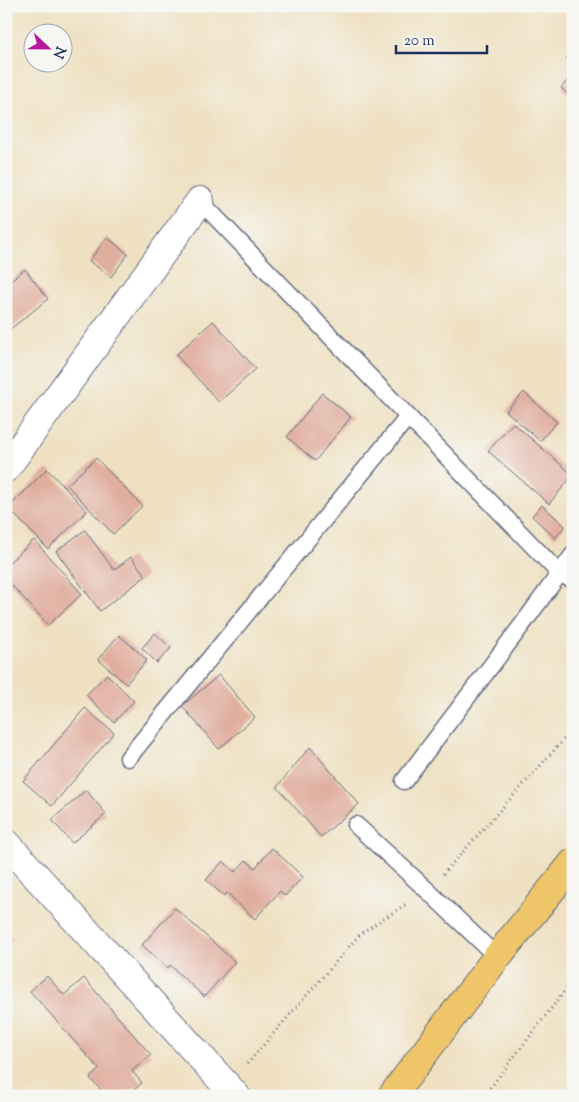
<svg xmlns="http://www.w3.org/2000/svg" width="579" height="1102" font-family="'Sorts Mill Goudy',serif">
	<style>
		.building { fill: #e0ae9f }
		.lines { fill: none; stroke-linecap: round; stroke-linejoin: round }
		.service-casing { stroke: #656d81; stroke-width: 19 }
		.minor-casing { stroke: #656d81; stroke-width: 30 }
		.primary-casing { stroke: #656d81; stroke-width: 30 }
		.path { stroke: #656d81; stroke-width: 3; stroke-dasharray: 1 4; stroke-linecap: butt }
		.service { stroke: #fff; stroke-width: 16 }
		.minor { stroke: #fff; stroke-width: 28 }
		.primary { stroke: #eec569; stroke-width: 28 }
	</style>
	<rect width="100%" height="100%" fill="#f6f6f2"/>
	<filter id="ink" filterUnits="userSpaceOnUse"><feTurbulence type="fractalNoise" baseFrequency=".02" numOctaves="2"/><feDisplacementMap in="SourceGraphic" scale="10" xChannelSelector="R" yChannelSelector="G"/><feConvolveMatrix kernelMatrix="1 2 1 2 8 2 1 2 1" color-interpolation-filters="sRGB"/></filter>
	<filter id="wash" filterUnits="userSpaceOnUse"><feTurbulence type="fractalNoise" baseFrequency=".0096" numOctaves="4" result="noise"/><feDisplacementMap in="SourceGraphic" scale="20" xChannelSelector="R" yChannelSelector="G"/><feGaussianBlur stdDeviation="1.12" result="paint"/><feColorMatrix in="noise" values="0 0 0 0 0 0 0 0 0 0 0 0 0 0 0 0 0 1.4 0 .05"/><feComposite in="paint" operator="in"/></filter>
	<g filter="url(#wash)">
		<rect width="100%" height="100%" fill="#efe0c1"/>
		<g id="blocks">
			<!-- building -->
			<g class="building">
				<polygon points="573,51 573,64 566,58"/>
				<polygon points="573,74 573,99 561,88"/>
				<polygon points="107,237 128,254 111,277 89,261"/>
				<polygon points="25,269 48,299 8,331 6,328 6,284"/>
				<polygon points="213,321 256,369 219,402 176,355"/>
				<polygon points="524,392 557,422 540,441 506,411"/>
				<polygon points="322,393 351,417 315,461 287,437"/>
				<polygon points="513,423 573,475 549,504 488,451"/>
				<polygon points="96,458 142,506 113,534 67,485"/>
				<polygon points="47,469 87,511 48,549 8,508"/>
				<polygon points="542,505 565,526 555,538 532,516"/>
				<polygon points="85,530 114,570 131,557 146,576 100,611 56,551"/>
				<polygon points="34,540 82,594 48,625 6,579 6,565"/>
				<polygon points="155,633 171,648 157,663 142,648"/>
				<polygon points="119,635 147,660 126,684 98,659"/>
				<polygon points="107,674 134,701 114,722 86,695"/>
				<polygon points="219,675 255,717 219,749 182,706"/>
				<polygon points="85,708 114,733 52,806 23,781"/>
				<polygon points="310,747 359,804 321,837 277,787"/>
				<polygon points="86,790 106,814 72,843 52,820"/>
				<polygon points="272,848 303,877 285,896 280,891 255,919 227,893 224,896 206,880 223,861 235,872 246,860 255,868"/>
				<polygon points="175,908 235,962 204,997 170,965 168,968 142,945"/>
				<polygon points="6,932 13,939 6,946"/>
				<polygon points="47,976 64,995 84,978 151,1055 132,1071 142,1083 127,1096 106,1096 90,1078 99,1069 30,991"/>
			</g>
		</g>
	</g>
	<g filter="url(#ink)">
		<use href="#blocks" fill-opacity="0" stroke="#656d81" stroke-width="1"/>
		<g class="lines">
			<!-- service casing -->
			<g class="service-casing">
				<g id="service">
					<polyline points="200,201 559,573 573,580"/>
					<polyline points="128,758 408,417"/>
					<polyline points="404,781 525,621 573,555"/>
					<polyline points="356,825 428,891 497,957"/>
				</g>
			</g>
			<!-- minor casing -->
			<g class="minor-casing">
				<g id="minor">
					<polyline points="6,468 200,201"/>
					<polyline points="6,843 236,1096"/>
				</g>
			</g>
			<!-- primary casing -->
			<g class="primary-casing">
				<polyline id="primary" points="392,1096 497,957 573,863"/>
			</g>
			<!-- path -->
			<g class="path">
				<polyline points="443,874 573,729"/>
				<polyline points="247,1064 361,933 408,903"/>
				<polyline points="484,1096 573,980"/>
			</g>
			<!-- service -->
			<use href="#service" class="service"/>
			<!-- minor -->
			<use href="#minor" class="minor"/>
			<!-- primary -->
			<use href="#primary" class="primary"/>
		</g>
	</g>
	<!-- margin -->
	<rect width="579" height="1102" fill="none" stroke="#f6f6f2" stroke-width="25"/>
	<!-- north arrow -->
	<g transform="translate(48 48) rotate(112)"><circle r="24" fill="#f6f6f2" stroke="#9ea6b7"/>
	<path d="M0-4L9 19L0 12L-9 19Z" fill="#b5179e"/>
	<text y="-8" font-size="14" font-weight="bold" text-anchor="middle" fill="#1b2f5e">N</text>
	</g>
	<!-- scale -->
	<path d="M396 45v8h91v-8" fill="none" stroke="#1b2f5e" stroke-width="2.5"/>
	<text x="404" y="45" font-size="15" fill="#1b2f5e" stroke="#f6f6f2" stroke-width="4" paint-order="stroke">20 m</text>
</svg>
